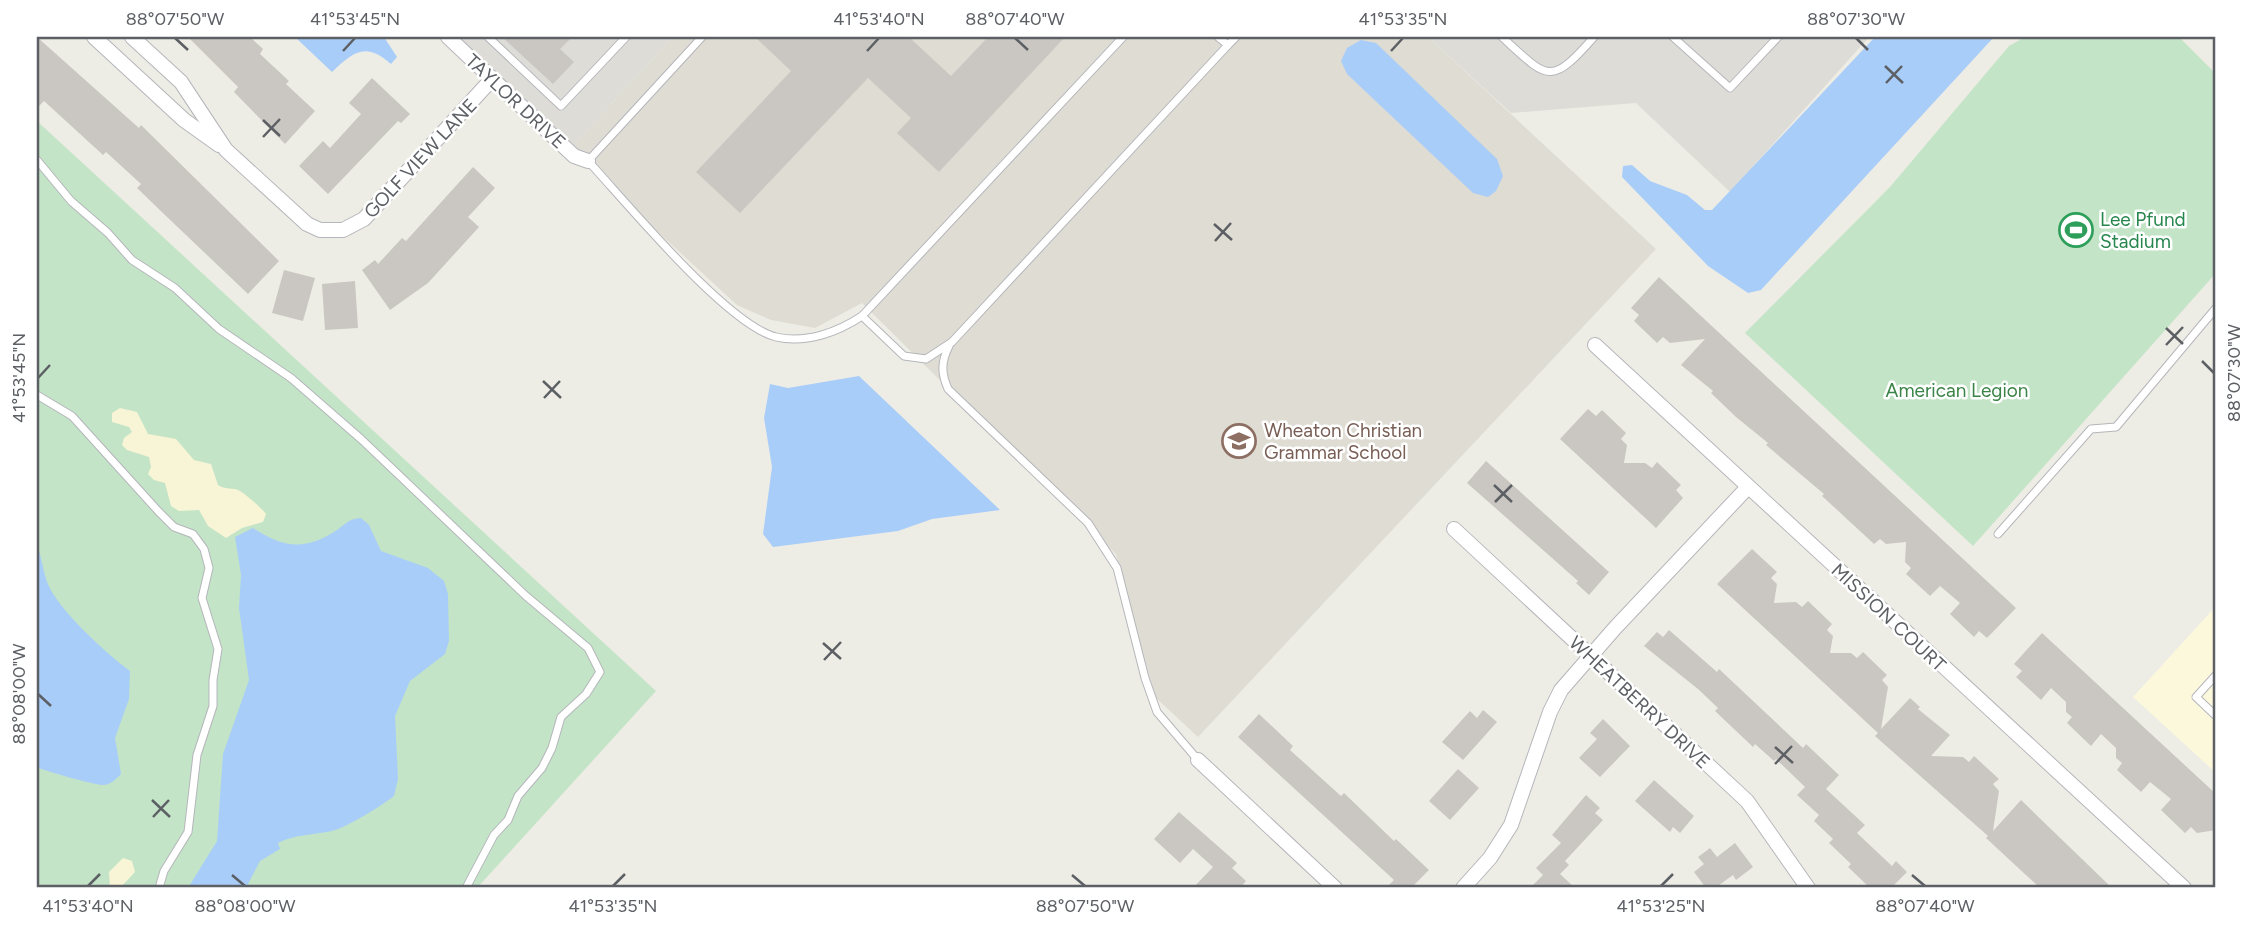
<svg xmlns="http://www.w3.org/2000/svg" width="2253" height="925" font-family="Figtree,sans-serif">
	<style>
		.commercial { fill: #fcf8dc }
		.industrial { fill: #dddcd7 }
		.education { fill: #dedcd3 }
		.green { fill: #c3e4c7 }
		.sand { fill: #f8f4d6 }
		.water { fill: #a9cdf9 }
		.building { fill: #cac7c2 }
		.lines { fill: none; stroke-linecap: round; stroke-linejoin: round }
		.lane-casing { stroke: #b5b6bb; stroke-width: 9 }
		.street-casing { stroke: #b5b6bb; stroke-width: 16 }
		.lane { stroke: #fff; stroke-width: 7 }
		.street { stroke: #fff; stroke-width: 14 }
		.ticks { fill: none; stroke: #5c5f64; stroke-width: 2.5 }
		.labels { text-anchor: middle; stroke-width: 5; stroke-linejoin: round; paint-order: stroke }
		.street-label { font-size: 19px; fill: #5c5f64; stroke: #fff }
		.leisure-label { font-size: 19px; fill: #27864d; stroke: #fff; text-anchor: start }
		.park-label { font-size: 19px; fill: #3b8448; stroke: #fff }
		.education-label { font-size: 19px; fill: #785e54; stroke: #fff; text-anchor: start }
		.neatline { fill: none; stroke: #5c5f64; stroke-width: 2.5 }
		.ticks-label { font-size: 18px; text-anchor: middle; fill: #5c5f64 }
	</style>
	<rect width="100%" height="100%" fill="#eeede5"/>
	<!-- commercial -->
	<polygon class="commercial" points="2216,606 2216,773 2133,697"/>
	<!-- industrial -->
	<g class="industrial">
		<polygon points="452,37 673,37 569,150"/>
		<polygon points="1428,37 1869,37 1730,192 1636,103 1511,113"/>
	</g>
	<!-- education -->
	<polygon class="education" points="673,37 1428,37 1656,249 1198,737 1155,697 1116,554 862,303 815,328 771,320 737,305 569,150"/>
	<!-- green -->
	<g class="green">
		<polygon points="2025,37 2179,37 2216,74 2216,273 1973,546 1745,333 1890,187 2009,46"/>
		<polygon points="37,121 656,691 477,888 37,888"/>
	</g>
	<!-- sand -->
	<g class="sand">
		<path d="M120,408L137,412L148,434L176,439L194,460L211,464L218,485C225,490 233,487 240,491C244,493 264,510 266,514L263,522L242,528L226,538L208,526L199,510L179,511L171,506L165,483L154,480L148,474L151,467L149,457L127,450L122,445L124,438L132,432L129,427L112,422V413Z"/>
		<polygon points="123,858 132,861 135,872 120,888 110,888 109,872"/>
	</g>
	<!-- water -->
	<g class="water">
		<path d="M295,37H384L397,57L391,64C366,42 354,51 332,72Z"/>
		<polygon points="1875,37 1994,37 1761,290 1748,293 1708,266 1622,177 1623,166 1632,165 1650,181 1687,195 1705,210 1712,210"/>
		<polygon points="1361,40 1376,43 1497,159 1503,176 1496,191 1488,197 1473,193 1347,74 1341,61 1347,48"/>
		<polygon points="859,376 1000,510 932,519 898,531 773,547 763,534 772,467 764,418 770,384 788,388"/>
		<path d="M361,518L369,525L381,551L428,568L444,581L448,594L449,641L445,654L410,681L395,716L398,779L394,796C381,806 348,827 332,831C314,835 295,834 278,843L280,849L260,861L246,888H188L217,841L223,754L249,680L239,608L241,575L235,537L253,528C284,548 305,551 337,530C347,523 348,519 361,518Z"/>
		<path d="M37,544C41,556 43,570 47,582C58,610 106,653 130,671L129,699L115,738L121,774C115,780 111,785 102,785C95,785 41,770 37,767Z"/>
	</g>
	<!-- building -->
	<g class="building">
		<polygon points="37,37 139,128 141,125 279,261 248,294 166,216 137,188 141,184 106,152 103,155 44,101 37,108"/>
		<polygon points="188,37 250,37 263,49 260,54 289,81 286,84 315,111 285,144 234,92 238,87"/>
		<polygon points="502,37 572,37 560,49 574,62 553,84"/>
		<polygon points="755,37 909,37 951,76 988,37 1065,37 939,172 897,133 911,118 868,78 740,213 696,172 791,71"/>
		<polygon points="372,78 410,114 401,123 398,121 328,194 299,166 323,141 330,148 361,114 349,103"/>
		<polygon points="473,167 495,188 468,217 479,227 428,283 390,310 362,270 375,260 378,264 402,238 406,241"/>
		<polygon points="284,270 315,278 303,321 272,313"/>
		<polygon points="1659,277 2016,608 1987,638 1979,631 1974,637 1950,614 1960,603 1940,586 1930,596 1906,574 1911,568 1905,562 1906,542 1886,544 1880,539 1874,544 1822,496 1824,494 1766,445 1768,443 1736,417 1711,393 1713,391 1681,365 1705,339 1670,343 1663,337 1657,343 1634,321 1639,315 1631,308"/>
		<polygon points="355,281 358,328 325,330 322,284"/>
		<polygon points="1588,409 1596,416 1602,410 1626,433 1621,439 1627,445 1624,463 1645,463 1652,468 1657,462 1681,485 1676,490 1683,498 1656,528 1560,439"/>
		<polygon points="1486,461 1609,572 1589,595 1576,583 1578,581 1467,483"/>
		<polygon points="1752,549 1777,572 1771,578 1777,584 1774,603 1796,602 1802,607 1808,601 1832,624 1827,630 1833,636 1830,653 1851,653 1857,658 1863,652 1887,675 1882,680 1888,687 1881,729 1910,698 1920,707 1918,709 1950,735 1931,756 1963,757 1969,762 1974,756 1999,779 1993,784 1999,791 1993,831 2021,800 2112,888 2040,888 1986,838 1988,836 1875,736 1878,733 1717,584"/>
		<polygon points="1669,630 1717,672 1719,669 1803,748 1806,744 1839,775 1826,789 1865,825 1857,833 1892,866 1896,861 1907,872 1891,888 1870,888 1848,867 1851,864 1829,843 1833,839 1814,821 1819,815 1797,795 1805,787 1776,759 1774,761 1755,744 1753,747 1715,711 1718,708 1698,689 1644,646 1657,632 1663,637"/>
		<polygon points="2042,633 2216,794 2216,830 2197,833 2191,827 2185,833 2161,810 2171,799 2150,782 2141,792 2117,770 2122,763 2116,758 2116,748 2101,734 2091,746 2067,723 2072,717 2066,712 2066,702 2051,688 2041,700 2016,677 2022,671 2014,664"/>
		<polygon points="1483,710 1497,722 1463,760 1442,742 1470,711 1477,718"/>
		<polygon points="1259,714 1293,746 1290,750 1341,796 1344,793 1394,841 1396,839 1429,870 1411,888 1386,888 1394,880 1238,737"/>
		<polygon points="1603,719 1630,746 1600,777 1579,758 1597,739 1590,733"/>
		<polygon points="1458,769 1479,788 1450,820 1429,801"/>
		<polygon points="1654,780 1694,816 1680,833 1673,827 1670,832 1635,801"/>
		<polygon points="1586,795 1600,808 1595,813 1603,820 1565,861 1569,865 1560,874 1575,888 1530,888 1543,875 1536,868 1561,843 1552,835"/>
		<polygon points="1179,812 1237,863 1232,868 1246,881 1240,888 1193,888 1213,867 1193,849 1180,863 1154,839"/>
		<polygon points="1735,843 1753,867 1736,880 1733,875 1715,888 1706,888 1694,872 1704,864 1698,857 1710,848 1717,857"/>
	</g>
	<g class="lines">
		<!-- lane casing -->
		<g class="lane-casing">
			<g id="lane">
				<polyline points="488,37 561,106 626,37"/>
				<path d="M702,37L588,161C626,202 727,325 776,337C806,344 838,332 862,316L1123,37"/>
				<path d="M1502,37C1548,79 1550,87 1594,37"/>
				<polyline points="1673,37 1730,88 1778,37"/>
				<polyline points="1228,45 1236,37"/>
				<polyline points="37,160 71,201 108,233 132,260 175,288 219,329 291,378 361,439 526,596 588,648 600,672 586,694 561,717 552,748 542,768 518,796 508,820 494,835 466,888"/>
				<polyline points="862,316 904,356 926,359 952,342 1228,45 1218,37"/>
				<path d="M949,346C941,362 941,373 948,389L1088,523L1117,568L1145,678L1157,712L1198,760"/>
				<polyline points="37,395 72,416 159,512 174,527 193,534 204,549 209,568 202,598 218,649 213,680 213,706 197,755 188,832 164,871 159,888"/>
				<polyline points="1998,534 2091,429 2116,427 2216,308"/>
				<polyline points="2216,675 2196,697 2216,716"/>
			</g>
		</g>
		<!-- street casing -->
		<g class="street-casing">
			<g id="street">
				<polyline points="94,37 184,120 219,145"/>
				<polyline points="132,37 181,82 226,150 307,224 320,230 343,230 364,219 492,79"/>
				<polyline points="448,37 574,156 588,161"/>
				<polyline points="1595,345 2184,888"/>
				<polyline points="1454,529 1747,801 1808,888"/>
				<polyline points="1198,760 1335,888"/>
				<polyline points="1463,888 1490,858 1511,825 1550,712 1561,690 1615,628 1748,487"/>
			</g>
		</g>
		<!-- lane -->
		<use href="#lane" class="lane"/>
		<!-- street -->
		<use href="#street" class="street"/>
	</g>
	<!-- ticks -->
	<path class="ticks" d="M175,38L188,50M1015,38L1028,50M1856,38L1868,50M343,51L355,38M867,51L879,38M1391,51L1403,38M1885,66L1903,83M1886,83L1902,66M263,120L280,136M263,137L280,119M1214,224L1232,240M1215,241L1231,223M2166,328L2183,344M2166,345L2183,327M2202,361L2214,373M38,378L50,365M543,381L561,398M544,398L560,381M1494,485L1512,502M1495,502L1512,485M823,643L841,659M824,660L841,642M38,694L51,706M1775,747L1793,763M1775,764L1792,746M152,800L170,817M153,817L169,800M232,875L245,886M1072,875L1085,886M1912,875L1925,886M88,886L100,874M613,886L625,874M1661,886L1673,874"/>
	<!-- icons -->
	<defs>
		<g id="stadium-ring" transform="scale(1.75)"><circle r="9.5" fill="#fff" stroke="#2e9e5b" stroke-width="1.5"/><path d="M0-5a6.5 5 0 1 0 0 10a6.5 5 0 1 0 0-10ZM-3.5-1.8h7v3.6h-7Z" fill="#2e9e5b"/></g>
		<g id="school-ring" transform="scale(1.75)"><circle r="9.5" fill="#fff" stroke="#8d6e63" stroke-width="1.5"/><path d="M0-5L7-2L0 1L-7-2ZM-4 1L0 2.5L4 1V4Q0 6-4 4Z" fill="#8d6e63"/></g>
	</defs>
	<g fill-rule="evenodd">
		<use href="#stadium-ring" x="2076" y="230"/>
		<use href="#school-ring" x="1239" y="441"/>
	</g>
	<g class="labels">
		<!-- street labels -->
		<g class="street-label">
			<text transform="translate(516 101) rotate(43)" y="7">TAYLOR DRIVE</text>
			<text transform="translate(420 158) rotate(-47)" y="7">GOLF VIEW LANE</text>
			<text transform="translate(1889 617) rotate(43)" y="7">MISSION COURT</text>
			<text transform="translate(1640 702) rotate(43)" y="7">WHEATBERRY DRIVE</text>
		</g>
		<!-- leisure labels -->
		<g class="leisure-label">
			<text x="2100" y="226">Lee Pfund<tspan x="2100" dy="22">Stadium</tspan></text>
		</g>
		<!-- park labels -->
		<g class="park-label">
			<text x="1957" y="397">American Legion</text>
		</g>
		<!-- education labels -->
		<g class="education-label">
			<text x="1264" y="437">Wheaton Christian<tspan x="1264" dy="22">Grammar School</tspan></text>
		</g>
	</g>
	<!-- border -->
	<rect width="2253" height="925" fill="none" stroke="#ffffff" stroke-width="77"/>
	<rect x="38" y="38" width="2176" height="848" class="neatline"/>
	<g class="ticks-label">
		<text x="175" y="25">88°07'50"W</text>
		<text x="355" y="25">41°53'45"N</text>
		<text x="879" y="25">41°53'40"N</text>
		<text x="1015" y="25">88°07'40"W</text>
		<text x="1403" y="25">41°53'35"N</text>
		<text x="1856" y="25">88°07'30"W</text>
		<text transform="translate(2234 373) rotate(-90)" y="6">88°07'30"W</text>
		<text transform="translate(19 378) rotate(-90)" y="6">41°53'45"N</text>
		<text transform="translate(19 694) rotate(-90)" y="6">88°08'00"W</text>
		<text x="88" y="912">41°53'40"N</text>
		<text x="245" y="912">88°08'00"W</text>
		<text x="613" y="912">41°53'35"N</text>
		<text x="1085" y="912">88°07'50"W</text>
		<text x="1661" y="912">41°53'25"N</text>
		<text x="1925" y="912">88°07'40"W</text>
	</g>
</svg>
